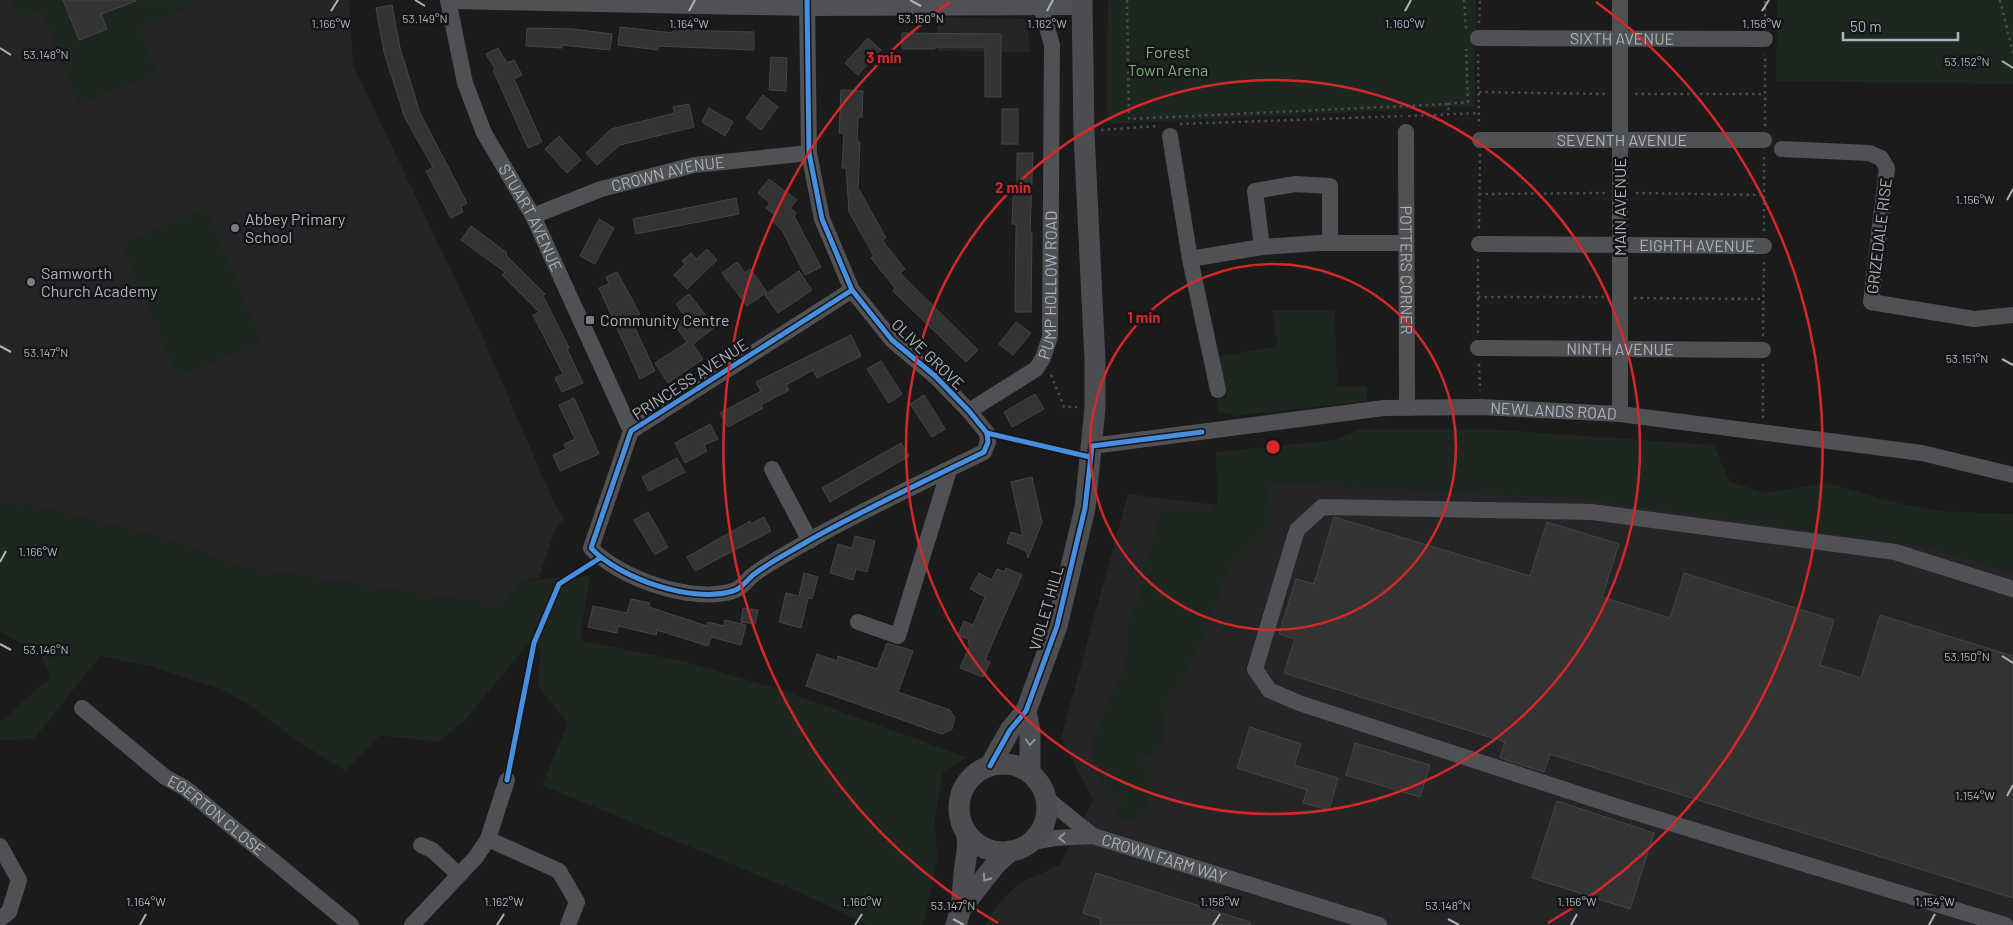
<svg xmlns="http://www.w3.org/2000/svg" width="2013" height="925" font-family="Barlow,sans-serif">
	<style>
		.built { fill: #252528 }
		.green { fill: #1e271f }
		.building { fill: #333334; stroke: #444548 }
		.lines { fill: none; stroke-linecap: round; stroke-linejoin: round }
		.path { stroke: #4b4c4f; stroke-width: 2.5; stroke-dasharray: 2.5 4; stroke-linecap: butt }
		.minor { stroke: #4f5155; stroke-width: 16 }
		.major { stroke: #4c4d50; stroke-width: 21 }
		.cycleway-casing { stroke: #151518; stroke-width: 8 }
		.cycleway { stroke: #468fdf; stroke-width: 5 }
		.oneway { stroke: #8e949c }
		.oneway2 { stroke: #8f969e }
		.ticks { fill: none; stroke: #abb3bd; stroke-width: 2 }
		.ring { fill: none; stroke: #d62828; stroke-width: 2.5 }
		.poi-dot { fill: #797e85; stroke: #151518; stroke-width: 2 }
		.labels { text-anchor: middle; stroke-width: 5; stroke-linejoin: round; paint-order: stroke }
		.street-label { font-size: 16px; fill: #abb3bd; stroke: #151518 }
		.park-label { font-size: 16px; fill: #82aa81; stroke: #151518 }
		.poi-label { font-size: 16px; fill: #abb3bd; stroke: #151518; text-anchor: start }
		.ticks-label { font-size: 12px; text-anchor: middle; fill: #abb3bd; stroke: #151518; stroke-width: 5; stroke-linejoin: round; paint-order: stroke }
		.centre { fill: #d62828; stroke: #151518; stroke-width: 2.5 }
		.ring-label { font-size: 15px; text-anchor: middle; font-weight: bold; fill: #d62828; stroke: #151518; stroke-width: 5; stroke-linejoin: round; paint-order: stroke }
	</style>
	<rect width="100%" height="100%" fill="#1b1b1c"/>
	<!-- built -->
	<g class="built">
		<polygon points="0,0 349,0 353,65 478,327 554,503 565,520 555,529 539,578 523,580 504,603 467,601 241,567 164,538 37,506 0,504"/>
		<polygon points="937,17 1028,19 1029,52 938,51"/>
		<polygon points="1281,483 1579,498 1925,546 2013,572 2013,925 985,925 1001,900 1020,883 1060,865 1093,800 1061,738 1128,494 1217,505 1265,484"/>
	</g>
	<!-- green -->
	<g class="green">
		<polygon points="11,0 63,0 101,14 124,5 123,0 205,1 139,28 159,74 78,104 41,11 18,19"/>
		<polygon points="1108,0 1476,0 1475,106 1106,124"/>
		<polygon points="1777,0 2013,0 2013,84 1776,81"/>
		<polygon points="206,208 262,342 177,377 121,244"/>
		<polygon points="1272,310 1335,310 1337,387 1367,386 1367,401 1235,416 1219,412 1216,399 1227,398 1218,357 1274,347 1277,342"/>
		<polygon points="1361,429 1486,429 1714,445 1729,481 1764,493 1829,483 1885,500 1936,511 2013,514 2013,572 1925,546 1579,498 1281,483 1265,484 1272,509 1269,531 1230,563 1202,641 1166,705 1162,749 1141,758 1151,775 1147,805 1134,822 1114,818 1121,800 1104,786 1093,768 1091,747 1112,692 1123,675 1128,648 1126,626 1137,606 1145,564 1157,528 1160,511 1212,512 1217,505 1216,452 1335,440"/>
		<polygon points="0,504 37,506 164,538 241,567 467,601 504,603 523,580 590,576 580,640 687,662 790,693 966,757 943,772 935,818 937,859 923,925 868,925 801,893 542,785 568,723 538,686 541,648 527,645 466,719 439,742 380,735 346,771 296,740 250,705 221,689 150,666 100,656 34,739 0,740 0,722 50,678 41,654 0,632"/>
	</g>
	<!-- building -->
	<g class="building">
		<polygon points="63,0 136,0 136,1 101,14 107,29 79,40"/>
		<polygon points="392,5 400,48 420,113 467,203 461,207 463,212 451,218 426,171 433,167 405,118 384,52 376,8"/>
		<polygon points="620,27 673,33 673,30 754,32 754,50 658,46 658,50 618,45"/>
		<polygon points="527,28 573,29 612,34 610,50 562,45 562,48 526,46"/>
		<polygon points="902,33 1001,34 1001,97 985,97 985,47 935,47 935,49 902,49"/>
		<polygon points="868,38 881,50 858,75 845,63"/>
		<polygon points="498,48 507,63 514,60 522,75 514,79 542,142 528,148 493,70 495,69 486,54"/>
		<polygon points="771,57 787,58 786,91 769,90"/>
		<polygon points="841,90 863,91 862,117 858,117 857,142 860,142 858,188 886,238 882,240 905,269 900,273 978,350 966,362 893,291 895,288 871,258 874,256 849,212 846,168 842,168 844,133 839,133"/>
		<polygon points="763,95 778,107 761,130 746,118"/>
		<polygon points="689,104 694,127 620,145 597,165 586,153 611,129 675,113 673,107"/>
		<polygon points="709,108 733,122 725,136 702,122"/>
		<rect x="1002" y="109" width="16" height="35"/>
		<polygon points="559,136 581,160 567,173 545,149"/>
		<polygon points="1017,153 1033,153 1030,232 1032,232 1031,312 1015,312 1016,224 1012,224 1013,196 1017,196"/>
		<polygon points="769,179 797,200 790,208 796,213 794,216 821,267 805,275 782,230 771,220 775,215 766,208 770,203 758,193"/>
		<polygon points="736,198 739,214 636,234 633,219"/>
		<polygon points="599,219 614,228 595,264 580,256"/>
		<polygon points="471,226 507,253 506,255 545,294 543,296 569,348 567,349 583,383 562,392 555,378 563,374 533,315 539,312 502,275 505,272 461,240"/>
		<polygon points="707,249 717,260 687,289 674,275 685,264 682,261 691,253 696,259"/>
		<polygon points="737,262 745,273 750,269 767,292 747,306 722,273"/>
		<polygon points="799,271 812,290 778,313 765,295"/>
		<polygon points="617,272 640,314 632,318 634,326 655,371 640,379 599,288 609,284 606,277"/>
		<polygon points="689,294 715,327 693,344 703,359 668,383 655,363 687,342 673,323 684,315 676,304"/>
		<polygon points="1016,322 1031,333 1013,355 999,344"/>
		<polygon points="851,335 861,356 817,378 813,370 786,385 789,390 761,405 763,408 728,427 720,413 761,391 756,382"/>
		<polygon points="881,361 902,394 889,403 867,369"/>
		<polygon points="1035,394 1044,409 1012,427 1004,412"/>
		<polygon points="924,395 945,429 932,437 910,404"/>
		<polygon points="574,398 599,454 560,471 553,455 566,449 564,444 575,439 559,405"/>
		<polygon points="710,424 718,439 704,445 707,451 685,463 675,443"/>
		<polygon points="901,443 909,456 830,502 822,488"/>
		<polygon points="677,458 685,472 649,491 642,477"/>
		<polygon points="1032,477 1042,522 1028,558 1026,551 1007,543 1011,532 1023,536 1011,482"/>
		<polygon points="648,512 668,547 655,555 634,520"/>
		<polygon points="764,517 771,531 695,571 687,557 750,521 751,524"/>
		<polygon points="1334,517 1530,576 1547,522 1619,544 1602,597 1670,618 1684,573 1834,620 1820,665 1861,678 1880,615 2013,656 2013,898 1550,754 1544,772 1500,758 1505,742 1284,673 1295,639 1279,634 1296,579 1314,584"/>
		<polygon points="855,536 875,541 867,572 856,569 853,580 830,573 838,544 852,548"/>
		<polygon points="1006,568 1022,575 985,660 990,662 983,677 960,668 970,645 968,644 969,640 958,635 964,621 973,625 985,597 970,589 979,573 992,580 997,569 1005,572"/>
		<polygon points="804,573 818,577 812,599 808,598 801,628 779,622 786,593 799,596"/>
		<polygon points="631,599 650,603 649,607 707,626 708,622 724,626 725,620 746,625 741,645 711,637 708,646 657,630 656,635 618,626 617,633 588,627 593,606 627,613"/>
		<polygon points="743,608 758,610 755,624 741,622"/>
		<polygon points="887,643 913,651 898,692 950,710 955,718 952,729 942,734 806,686 817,654 837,661 838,656 877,669"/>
		<polygon points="1250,727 1301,744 1294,765 1338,778 1329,810 1303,803 1307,790 1237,768"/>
		<polygon points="1355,743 1430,765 1420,797 1346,775"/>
		<polygon points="1557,801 1654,833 1630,909 1532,878"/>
		<polygon points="1096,873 1250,922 1250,925 1100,925 1101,919 1083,913"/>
	</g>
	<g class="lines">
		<!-- path -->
		<g class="path">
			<polyline points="1127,0 1129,119 1448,104 1449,114"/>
			<polyline points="1464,0 1466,29"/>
			<polyline points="2000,0 2013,53"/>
			<polyline points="1479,23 1480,0"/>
			<polyline points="1765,23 1765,0"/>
			<polyline points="1478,54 1479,126"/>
			<polyline points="1479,92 1605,94"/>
			<polyline points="1635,94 1765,94"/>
			<polyline points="1448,104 1468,102 1466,49"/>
			<polyline points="1408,116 1479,113"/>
			<polyline points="1180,124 1402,116"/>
			<polyline points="1765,126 1765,54"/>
			<polyline points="1101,130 1158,126"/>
			<polyline points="1636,193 1764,195"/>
			<polyline points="1479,194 1605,193"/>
			<polyline points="1479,228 1480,154"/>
			<polyline points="1764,231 1764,154"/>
			<polyline points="1478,297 1606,297"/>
			<polyline points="1634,298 1764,299"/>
			<polyline points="1478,333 1478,259"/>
			<polyline points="1763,336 1764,261"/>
			<polyline points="1479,364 1480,391"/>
			<polyline points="1051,375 1064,407 1077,407"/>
			<polyline points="1763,418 1763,364"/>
		</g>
		<!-- minor -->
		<g class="minor">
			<path id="s1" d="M448,0L465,83L484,133L533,216L631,431"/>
			<path d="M807,0L809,153L822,219L852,290L892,340L935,376L969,411L987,433L988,442L984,452C925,481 865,509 808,541C790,552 770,562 753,575C747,580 741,589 733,591C692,604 619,578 591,548L631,431L852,290"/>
			<polyline points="1620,0 1620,414"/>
			<polyline points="448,1 807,8 1082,7"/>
			<path id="s2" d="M1478,38L1765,39"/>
			<path id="s3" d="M1406,132L1407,408"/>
			<polyline points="1170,136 1190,259 1218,390"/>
			<path id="s4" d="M1480,140H1764"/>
			<polyline points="1782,149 1869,153 1881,158 1887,168 1871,302 1974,319 2013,315"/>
			<path id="s5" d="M533,216L601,189L694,165L809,153"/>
			<path id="s6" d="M1479,244L1764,246"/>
			<polyline points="1262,247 1255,191 1295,184 1330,186 1330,243"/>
			<polyline points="1190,259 1262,247 1319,243 1406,243"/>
			<path id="s7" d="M1478,348L1763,350"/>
			<path id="s8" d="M969,411L1036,369L1043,358L1050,337L1052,45L1041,7L1042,0"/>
			<path id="s9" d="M1092,446L1384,408L1480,407L1620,414L1922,453L2013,475"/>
			<polyline points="772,469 810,541"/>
			<polyline points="858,622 898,636 949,470"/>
			<path id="s10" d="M82,708L165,777L185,788L351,925"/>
			<polyline points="1046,798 1093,836"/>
			<polyline points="488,839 559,871 577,902 568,925"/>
			<path id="s11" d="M1032,842L1055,838L1093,836L1379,925"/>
			<polyline points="421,845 432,850 459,875"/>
			<polyline points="0,846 19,880 9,912 0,919"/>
			<polyline points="412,925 476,857 488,839 507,780"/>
			<polyline points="2005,925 1621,808 1299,703 1269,690 1255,669 1297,530 1322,507 1592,512 1895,552 2013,589"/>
		</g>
		<!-- major -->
		<g class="major">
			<polyline points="1026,711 1030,731 1030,773"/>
			<circle cx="1003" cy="808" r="44"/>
			<polyline points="990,766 1010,730 1026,711 1057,626 1085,508 1095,408 1095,361 1084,133 1082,0"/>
			<polyline points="963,906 995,865 1010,851"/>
			<path d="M956,925C963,905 962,894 964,874C965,860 969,849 967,835"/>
		</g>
		<!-- cycleway casing -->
		<g class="cycleway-casing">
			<g id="cycleway">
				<path d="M807,0L809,153L822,219L852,290L892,340L935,376L969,411L987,433L988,442L984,452C925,481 865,509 808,541C790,552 770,562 753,575C747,580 741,589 733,591C692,604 619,578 591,548L631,431L852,290"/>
				<polyline points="987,433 1090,457"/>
				<polyline points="990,766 1010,730 1026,711 1057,626 1085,508 1092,446 1202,432"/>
				<polyline points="507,780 534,643 559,584 600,558"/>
			</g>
		</g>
		<!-- cycleway -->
		<use href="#cycleway" class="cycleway"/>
	</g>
	<!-- one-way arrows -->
	<defs><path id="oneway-chevron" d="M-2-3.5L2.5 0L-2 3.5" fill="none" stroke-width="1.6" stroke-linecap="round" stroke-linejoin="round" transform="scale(1.25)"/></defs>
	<g class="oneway">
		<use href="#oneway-chevron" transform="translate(1030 742) rotate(93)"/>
		<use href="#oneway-chevron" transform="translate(986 878) rotate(125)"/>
	</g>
	<use class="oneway2" href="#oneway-chevron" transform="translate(1062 838) rotate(177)"/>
	<!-- ticks -->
	<path class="ticks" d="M415,0L425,6M910,0L921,6M331,11L338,0M689,11L695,0M1047,11L1053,0M1405,11L1411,0M1762,11L1769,0M0,48L11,55M2002,61L2013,68M2007,200L2013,189M0,346L11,352M2002,359L2013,365M0,562L6,551M0,644L11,650M2002,656L2013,663M2007,796L2013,785M953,919L964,925M1448,919L1459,925M140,925L146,914M497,925L504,914M855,925L862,914M1213,925L1220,914M1571,925L1577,914M1929,925L1935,914"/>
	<!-- distance rings -->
	<g class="ring">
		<circle cx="1273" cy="447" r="183"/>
		<circle cx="1273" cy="447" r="367"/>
		<path d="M998 923A550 550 0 0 1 950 2M1596 2A550 550 0 0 1 1548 923"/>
	</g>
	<!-- markers -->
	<g class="poi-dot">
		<circle cx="235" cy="228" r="5"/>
		<circle cx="31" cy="282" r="5"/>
		<rect x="585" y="315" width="10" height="10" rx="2.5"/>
	</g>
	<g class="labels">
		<!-- street labels -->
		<g class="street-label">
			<text dy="6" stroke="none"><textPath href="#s2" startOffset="144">SIXTH AVENUE</textPath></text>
			<text dy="6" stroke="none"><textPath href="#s4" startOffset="142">SEVENTH AVENUE</textPath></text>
			<text dy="6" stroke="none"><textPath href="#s5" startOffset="142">CROWN AVENUE</textPath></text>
			<text transform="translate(1620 207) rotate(-90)" y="6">MAIN AVENUE</text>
			<text dy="6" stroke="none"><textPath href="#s1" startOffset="235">STUART AVENUE</textPath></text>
			<text transform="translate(1879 236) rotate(-83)" y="6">GRIZEDALE RISE</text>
			<text dy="6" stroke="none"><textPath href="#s6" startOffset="218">EIGHTH AVENUE</textPath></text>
			<text dy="6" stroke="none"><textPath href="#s3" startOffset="138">POTTERS CORNER</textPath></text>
			<text dy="6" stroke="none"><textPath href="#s8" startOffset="166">PUMP HOLLOW ROAD</textPath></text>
			<text dy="6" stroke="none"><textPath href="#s7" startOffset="142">NINTH AVENUE</textPath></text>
			<text transform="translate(928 354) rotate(44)" y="6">OLIVE GROVE</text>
			<text transform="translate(690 379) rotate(-33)" y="6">PRINCESS AVENUE</text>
			<text dy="6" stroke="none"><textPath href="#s9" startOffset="464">NEWLANDS ROAD</textPath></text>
			<text transform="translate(1046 608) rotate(-74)" y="6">VIOLET HILL</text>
			<text dy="6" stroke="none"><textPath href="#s10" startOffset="172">EGERTON CLOSE</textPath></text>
			<text dy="6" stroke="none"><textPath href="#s11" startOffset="136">CROWN FARM WAY</textPath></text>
		</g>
		<!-- park labels -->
		<g class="park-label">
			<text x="1168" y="58">Forest<tspan x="1168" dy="18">Town Arena</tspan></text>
		</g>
		<!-- poi labels -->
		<g class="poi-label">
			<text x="245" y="225">Abbey Primary<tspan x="245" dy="18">School</tspan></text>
			<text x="41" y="279">Samworth<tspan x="41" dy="18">Church Academy</tspan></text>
			<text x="600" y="326">Community Centre</text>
		</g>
	</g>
	<g class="ticks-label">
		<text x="425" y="23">53.149°N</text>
		<text x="921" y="23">53.150°N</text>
		<text x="331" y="28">1.166°W</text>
		<text x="689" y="28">1.164°W</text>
		<text x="1047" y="28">1.162°W</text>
		<text x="1405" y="28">1.160°W</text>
		<text x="1762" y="28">1.158°W</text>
		<text x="46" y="59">53.148°N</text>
		<text x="1967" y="66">53.152°N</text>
		<text x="1975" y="204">1.156°W</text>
		<text x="46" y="357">53.147°N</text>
		<text x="1967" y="363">53.151°N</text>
		<text x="38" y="556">1.166°W</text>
		<text x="46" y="654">53.146°N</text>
		<text x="1967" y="661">53.150°N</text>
		<text x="1975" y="800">1.154°W</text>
		<text x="146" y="906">1.164°W</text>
		<text x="504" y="906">1.162°W</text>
		<text x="862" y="906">1.160°W</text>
		<text x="1220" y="906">1.158°W</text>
		<text x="1577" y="906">1.156°W</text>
		<text x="1935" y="906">1.154°W</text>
		<text x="953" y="910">53.147°N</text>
		<text x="1448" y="910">53.148°N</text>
	</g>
	<circle cx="1273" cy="447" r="8" class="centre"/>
	<g class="ring-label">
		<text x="884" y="63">3 min</text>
		<text x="1013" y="193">2 min</text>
		<text x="1144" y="323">1 min</text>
	</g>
	<!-- scale -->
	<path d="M1843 32v8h115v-8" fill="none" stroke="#abb3bd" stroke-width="2.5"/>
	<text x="1850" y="32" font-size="15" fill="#abb3bd" stroke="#151518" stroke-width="4" paint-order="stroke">50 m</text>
</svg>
